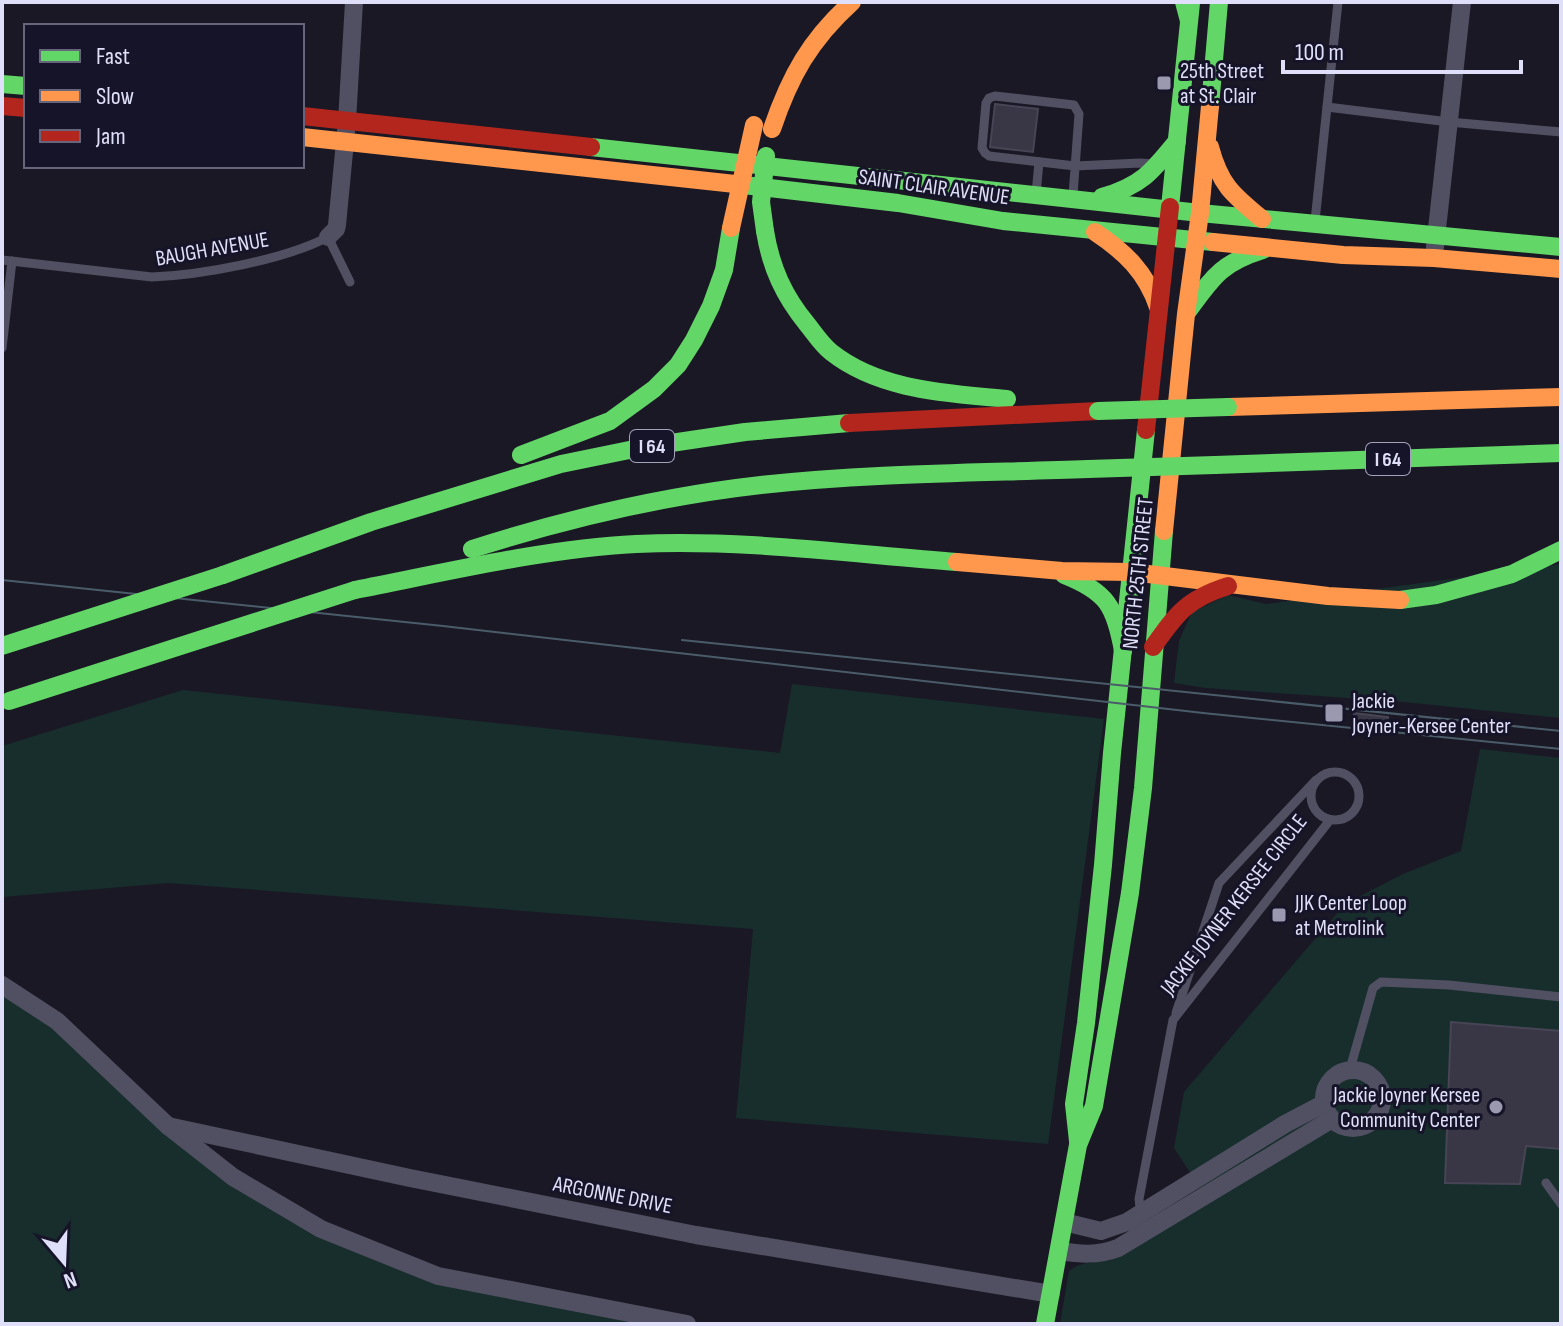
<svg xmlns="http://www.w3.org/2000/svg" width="1563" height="1326" font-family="'Sofia Sans Condensed',sans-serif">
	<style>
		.green { fill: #182e2d }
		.building { fill: #393745; stroke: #474555; stroke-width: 2 }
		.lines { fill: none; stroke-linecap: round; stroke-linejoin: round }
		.lane { stroke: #505062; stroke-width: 9 }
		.street { stroke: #505062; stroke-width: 18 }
		.fast { stroke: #63d668; stroke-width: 18 }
		.slow { stroke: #ff974d; stroke-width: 18 }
		.jam { stroke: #b3261e; stroke-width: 18 }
		.tram { stroke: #4a5c69; stroke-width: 2 }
		.fast-bridge { stroke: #63d668; stroke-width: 18 }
		.slow-bridge { stroke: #ff974d; stroke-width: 18 }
		.poi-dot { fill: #9b99af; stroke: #161428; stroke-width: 3 }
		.labels { text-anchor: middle; stroke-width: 6; stroke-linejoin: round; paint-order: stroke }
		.shield { fill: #161428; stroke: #a3a2bb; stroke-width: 2 }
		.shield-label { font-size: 20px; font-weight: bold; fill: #e0dffa }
		.poi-label { font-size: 22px; fill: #e0dffa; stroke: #161428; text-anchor: start }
		.street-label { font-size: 22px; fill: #e0dffa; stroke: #161428 }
	</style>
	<rect width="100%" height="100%" fill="#1a1824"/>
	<!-- green -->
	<g class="green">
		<polygon points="1561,564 1561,718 1404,702 1206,688 1174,683 1179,641 1192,612 1228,595 1266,604"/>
		<polygon points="792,684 1104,719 1048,1144 736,1118 753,929 169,883 2,897 2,746 183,690 780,753"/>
		<path d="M1480,749L1561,758V1324H1060L1069,1271C1084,1259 1100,1264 1116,1258L1209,1201L1174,1148L1184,1092L1345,904L1403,874L1461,851Z"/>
		<polygon points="2,985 233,1177 438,1276 687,1324 2,1324"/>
	</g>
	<!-- building -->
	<g class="building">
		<polygon points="995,104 1038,109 1033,152 990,147"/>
		<polygon points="1354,713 1388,717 1386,729 1353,725"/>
		<polygon points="1451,1022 1561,1031 1561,1149 1526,1146 1520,1184 1445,1183"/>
	</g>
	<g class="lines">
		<!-- lane -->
		<g class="lane">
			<polyline points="1327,107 1449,122 1561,132"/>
			<polyline points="1036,194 1039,162"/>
			<polyline points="1073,195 1079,114 1074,105 995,96 989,98 986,103 982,148 985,153 989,156 1075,166 1140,163 1154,164"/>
			<polyline points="1315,221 1338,2"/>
			<path d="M2,260L152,277C201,275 284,260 328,237L350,282"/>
			<polyline points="2,348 12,261"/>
			<circle cx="1335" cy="796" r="24"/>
			<polyline points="1176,1013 1219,883 1316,780"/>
			<polyline points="1350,1069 1373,988 1381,982 1449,985 1561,997"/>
			<polyline points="1546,1183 1561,1204"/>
			<polyline points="1141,1215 1139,1199 1173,1020 1330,820"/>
		</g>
		<!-- street -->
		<g class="street">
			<polyline points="328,237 336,229 337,225 347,121 354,2"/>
			<polyline points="1435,247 1462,2"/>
			<polyline points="2,985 57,1021 168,1126 233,1177 321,1229 438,1276 687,1324"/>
			<circle cx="1353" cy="1099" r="29"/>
			<polyline points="168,1126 410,1178 696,1235 1051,1294"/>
			<polyline points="1064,1222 1101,1231 1127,1222 1285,1124 1323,1104"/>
			<path d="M1059,1251C1080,1254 1097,1256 1118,1248L1332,1119"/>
		</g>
		<!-- fast -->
		<g class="fast">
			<polyline points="1184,2 1189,21"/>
			<polyline points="2,84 26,86"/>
			<polyline points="1210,106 1219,2"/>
			<polyline points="591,147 1200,213 1561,247"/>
			<polyline points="735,184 898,203 1003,221 1213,242"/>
			<path d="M1102,197C1141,186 1152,172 1177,141"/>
			<polyline points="1170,207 1191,3"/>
			<path d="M765,231C771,268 784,296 807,324C815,334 822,345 831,352C880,391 948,393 1007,399"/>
			<path d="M1188,311C1213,277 1221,263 1263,250"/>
			<polyline points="521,455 610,421 654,389 678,365 694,340 711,306 724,270 731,228"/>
			<polyline points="1215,465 1561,453"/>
			<path d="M472,549C566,519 663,496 761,485C870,473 979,473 1088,469"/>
			<polyline points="223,575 371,522 561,464 644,447 745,432 849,423"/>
			<path d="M1064,575C1107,592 1115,606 1123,651"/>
			<path d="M355,590C448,572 542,549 636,544C743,539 851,554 957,562"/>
			<polyline points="1400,600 1436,595 1512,574 1561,550"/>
			<polyline points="1078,1141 1074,1104 1086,1023 1103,865 1112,753 1146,430"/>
			<polyline points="1045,1324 1078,1145 1094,1106 1130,893 1143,788 1164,531"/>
		</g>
		<!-- slow -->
		<g class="slow">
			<path d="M772,129C790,76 810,40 852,2"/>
			<polyline points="302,137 735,184"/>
			<path d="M1210,147C1220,185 1233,195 1262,219"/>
			<path d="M1095,232C1125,252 1146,272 1158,307"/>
			<polyline points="1213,242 1343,255 1434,258 1561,269"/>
			<polyline points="1228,407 1561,397"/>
			<polyline points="1164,531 1186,314 1200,213 1210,106"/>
			<polyline points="957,562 1062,571 1132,572 1328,596 1400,600"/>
		</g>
		<!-- jam -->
		<g class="jam">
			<polyline points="2,106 26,108"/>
			<polyline points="302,116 591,147"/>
			<polyline points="849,423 1098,411"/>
			<polyline points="1146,430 1170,207"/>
			<path d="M1153,647C1177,613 1187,599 1228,586"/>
		</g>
		<!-- tram -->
		<g class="tram">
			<polyline points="2,580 443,626 1203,713 1561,749"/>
			<polyline points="682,640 1561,731"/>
		</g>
		<!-- fast-bridge -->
		<g class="fast-bridge">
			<polyline points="765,231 761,202 766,156"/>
			<polyline points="1098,411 1228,407"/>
			<polyline points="1088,469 1215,465"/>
			<polyline points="2,646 223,575"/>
			<polyline points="9,701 355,590"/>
		</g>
		<!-- slow-bridge -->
		<polyline class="slow-bridge" points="731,228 754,125"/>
	</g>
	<!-- markers -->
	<g class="poi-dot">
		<rect x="1156" y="75" width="16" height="16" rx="4"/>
		<rect x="1324" y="703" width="20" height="20" rx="4"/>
		<rect x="1271" y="907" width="16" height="16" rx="4"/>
		<circle cx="1496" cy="1107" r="8"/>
	</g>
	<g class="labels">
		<!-- shield labels -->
		<g class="shield">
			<rect x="630" y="430" width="44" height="32" rx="6"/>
			<rect x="1366" y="443" width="44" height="32" rx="6"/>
		</g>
		<g class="shield-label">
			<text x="652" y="453">I 64</text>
			<text x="1388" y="466">I 64</text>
		</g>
		<!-- poi labels -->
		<g class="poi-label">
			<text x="1180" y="78">25th Street<tspan x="1180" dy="25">at St. Clair</tspan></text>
			<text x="1352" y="708">Jackie<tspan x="1352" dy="25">Joyner-Kersee Center</tspan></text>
			<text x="1295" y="910">JJK Center Loop<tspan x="1295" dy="25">at Metrolink</tspan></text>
			<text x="1480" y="1102" text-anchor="end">Jackie Joyner Kersee<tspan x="1480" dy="25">Community Center</tspan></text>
		</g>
		<!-- street labels -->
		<g class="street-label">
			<text transform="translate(934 186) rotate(8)" y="8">SAINT CLAIR AVENUE</text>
			<text transform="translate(212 248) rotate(-10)" y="8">BAUGH AVENUE</text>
			<text transform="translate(1137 573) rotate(-84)" y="8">NORTH 25TH STREET</text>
			<text transform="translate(1233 904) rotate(-52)" y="8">JACKIE JOYNER KERSEE CIRCLE</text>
			<text transform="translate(613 1194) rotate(11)" y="8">ARGONNE DRIVE</text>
		</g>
	</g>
	<!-- border -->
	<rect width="1563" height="1326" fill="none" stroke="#e0dffa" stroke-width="8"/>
	<!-- legend -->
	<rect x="24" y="24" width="280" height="144" fill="#161428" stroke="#67657c" stroke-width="2"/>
	<rect x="40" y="50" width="40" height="12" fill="#63d668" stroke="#67657c" stroke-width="2"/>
	<text x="96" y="64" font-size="24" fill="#e0dffa">Fast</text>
	<rect x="40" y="90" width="40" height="12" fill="#ff974d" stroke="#67657c" stroke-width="2"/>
	<text x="96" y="104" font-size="24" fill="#e0dffa">Slow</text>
	<rect x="40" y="130" width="40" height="12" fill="#b3261e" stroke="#67657c" stroke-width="2"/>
	<text x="96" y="144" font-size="24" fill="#e0dffa">Jam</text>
	<!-- north arrow -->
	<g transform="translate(64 1262) rotate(161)" stroke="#161428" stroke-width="6" paint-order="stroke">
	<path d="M0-6L14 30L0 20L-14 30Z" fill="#e0dffa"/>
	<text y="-12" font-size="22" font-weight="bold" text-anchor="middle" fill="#e0dffa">N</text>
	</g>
	<!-- scale -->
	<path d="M1283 60v12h238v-12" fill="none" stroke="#e0dffa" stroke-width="4"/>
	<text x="1295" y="60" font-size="24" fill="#e0dffa" stroke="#161428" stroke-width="6" paint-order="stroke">100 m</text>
</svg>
